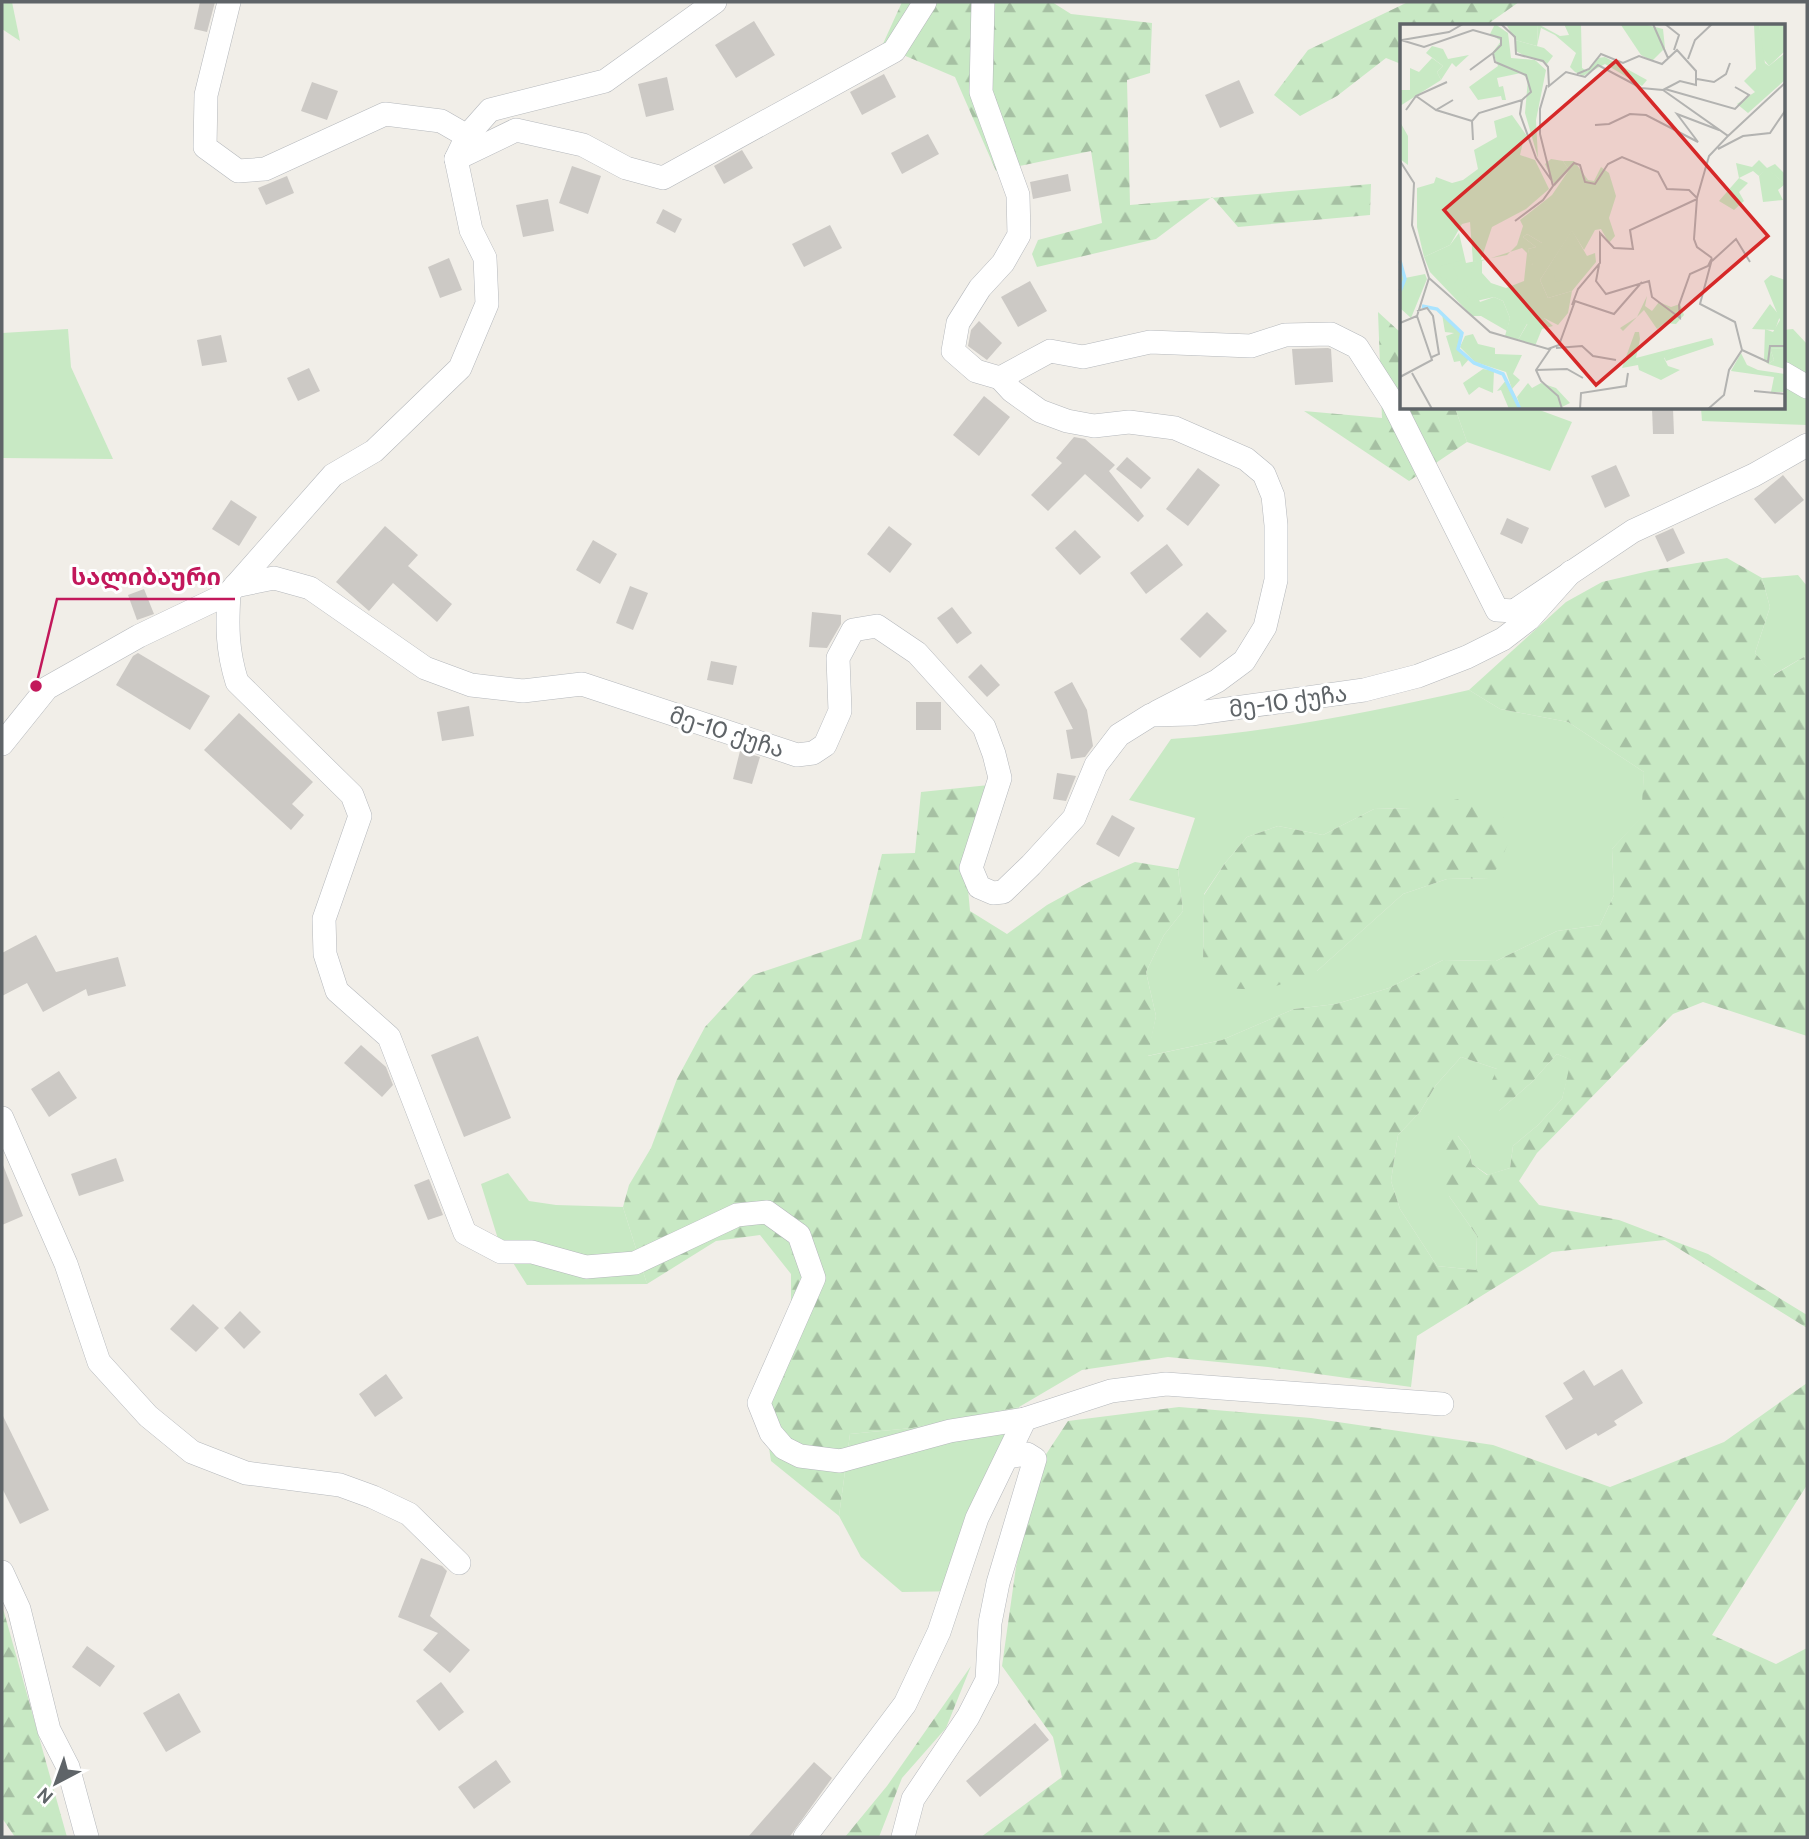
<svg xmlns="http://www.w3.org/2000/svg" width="1809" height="1839" font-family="Cabin,'Noto Sans Georgian',sans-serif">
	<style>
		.grass { fill: #c8e9c4; fill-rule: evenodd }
		.forest { fill: url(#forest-firs); fill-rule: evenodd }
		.building { fill: #ccc9c5 }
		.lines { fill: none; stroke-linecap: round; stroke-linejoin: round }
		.minor-casing { stroke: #b5b8bc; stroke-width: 24 }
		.minor { stroke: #fff; stroke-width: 23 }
		.labels { text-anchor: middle; stroke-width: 6; stroke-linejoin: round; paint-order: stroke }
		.street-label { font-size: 23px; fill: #5f6468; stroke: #fff }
		.inset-river { fill: none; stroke: #aae4ff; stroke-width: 3.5 }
		.inset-road { fill: none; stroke: #b3b3b1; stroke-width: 2 }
		.view { fill: #d62828; fill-opacity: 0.15; stroke: #d62828; stroke-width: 3.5 }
		.inset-edge { fill: none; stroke: #5f6468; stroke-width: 3.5 }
		.leader { fill: none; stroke: #c2185b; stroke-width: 2.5 }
		.callout-dot { fill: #c2185b; stroke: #fff; stroke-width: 2.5 }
		.callout-label { font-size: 24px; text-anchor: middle; font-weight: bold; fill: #c2185b; stroke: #fff; stroke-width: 6; stroke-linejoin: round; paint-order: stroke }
	</style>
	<defs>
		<pattern id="forest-firs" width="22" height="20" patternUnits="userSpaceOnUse" patternTransform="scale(1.75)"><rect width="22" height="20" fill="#c8e9c4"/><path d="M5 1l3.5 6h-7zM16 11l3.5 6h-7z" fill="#a6c0a3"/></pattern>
	</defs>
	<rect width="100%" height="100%" fill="#f1eee8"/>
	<!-- grass -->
	<g class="grass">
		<polygon points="2,2 12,2 20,41 2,29"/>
		<polygon points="68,329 71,367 113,459 2,458 2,333"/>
		<polygon points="1793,329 1807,344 1807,425 1702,421 1701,408 1783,408 1783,330"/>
		<polygon points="1455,408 1534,408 1572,422 1550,471 1467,442"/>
		<polygon points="1798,575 1807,586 1807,655 1773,675 1755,653 1770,607 1762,578"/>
		<path d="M1469,690L1500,709L1568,722L1644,772L1642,817L1612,849L1614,895L1600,925L1557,931L1496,961L1443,960L1389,988L1336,1004L1294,1009L1222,1040L1147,1056L1156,1016L1146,972L1164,935L1183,911L1178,869L1195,818L1129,800L1171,739C1271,732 1371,712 1469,690ZM1411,808L1489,878L1447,879L1403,894L1317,971L1203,962L1204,894L1225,863L1247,837L1278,826L1323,835L1374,809Z"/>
		<polygon points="1557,1054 1572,1060 1562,1099 1538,1125 1513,1146 1510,1168 1488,1175 1472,1164 1469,1150 1458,1136 1448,1143 1449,1196 1477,1236 1476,1270 1437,1266 1400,1209 1391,1181 1398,1135 1420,1112 1436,1085 1461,1057 1497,1069 1499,1111 1532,1082"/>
		<polygon points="508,1173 529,1201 556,1205 623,1207 647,1284 527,1285 498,1239 481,1184"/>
		<polygon points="1019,1407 965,1591 902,1592 861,1557 839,1516 850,1434 912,1428"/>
	</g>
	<!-- forest -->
	<g class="forest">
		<polygon points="902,2 1052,2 1071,14 1152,23 1150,73 1127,80 1130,205 1371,184 1370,215 1238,227 1212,197 1156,239 1037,267 1032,254 1038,240 1102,223 1091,151 996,171 955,77 882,46"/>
		<polygon points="1408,2 1519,2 1485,26 1401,26 1401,64 1386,58 1337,96 1300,116 1274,95 1308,50"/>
		<polygon points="1378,312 1401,333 1401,408 1455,408 1467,442 1409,481 1304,411 1382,418"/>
		<path d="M1727,558L1762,578L1770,607L1755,653L1774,675L1807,655V1036L1703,1002L1673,1014L1537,1153L1519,1181L1539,1205L1619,1220L1708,1254L1807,1315V1328L1665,1240L1552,1252L1417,1336L1411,1387L1268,1367L1168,1357L1082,1370L1019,1407L912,1428L850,1434L839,1516L771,1461L761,1395L791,1334V1274L760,1235L716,1241L647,1284L623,1207L629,1185L651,1148L677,1079L705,1027L753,975L861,939L882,854L915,853L921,792L989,785L967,878L970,911L1007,934L1047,905L1089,882L1135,862L1178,869L1183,911L1164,935L1146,972L1156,1016L1148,1056L1222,1040L1294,1009L1336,1004L1389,988L1443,960L1496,961L1557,931L1600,925L1614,895L1612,849L1641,817L1644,772L1568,722L1500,709L1469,690L1566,602L1602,582L1649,571ZM1557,1054L1571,1060L1562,1099L1538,1125L1513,1146L1510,1168L1487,1175L1472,1164L1469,1150L1457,1135L1448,1143L1441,1165L1449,1196L1477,1236L1476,1270L1437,1266L1400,1209L1391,1181L1398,1135L1420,1112L1436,1085L1461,1057L1497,1069L1486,1094L1499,1111L1532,1082Z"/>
		<polygon points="1459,799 1491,803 1514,829 1498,867 1489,878 1447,879 1403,894 1317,971 1265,990 1221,988 1203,962 1204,895 1225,863 1247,837 1278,826 1323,835 1374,809 1411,808"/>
		<polygon points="1807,1383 1807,1485 1712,1635 1776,1664 1807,1648 1807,1837 981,1837 1062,1777 1053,1737 1002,1666 1016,1567 1035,1471 1068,1421 1179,1407 1311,1418 1493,1445 1610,1487 1724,1442"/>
		<polygon points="2,1607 4,1612 67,1837 15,1837 2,1818"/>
		<polygon points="971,1666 946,1728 902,1778 879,1837 845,1837 887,1786"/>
	</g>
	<!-- building -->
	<g class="building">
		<polygon points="200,2 215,2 207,32 194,29"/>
		<polygon points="754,21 775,55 736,78 715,45"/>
		<polygon points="884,74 896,97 862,115 850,92"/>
		<polygon points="667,77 674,110 646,117 638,84"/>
		<polygon points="1239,80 1254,113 1220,128 1205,95"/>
		<polygon points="312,82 338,91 327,120 301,111"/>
		<polygon points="928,134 939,154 902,174 891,153"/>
		<polygon points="742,150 753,168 724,184 714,166"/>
		<polygon points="572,166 601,176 588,214 559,203"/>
		<polygon points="1068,174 1071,191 1033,199 1030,182"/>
		<polygon points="287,176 294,193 266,205 258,188"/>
		<polygon points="548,199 554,231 523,237 516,205"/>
		<polygon points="663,209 682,219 675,233 656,223"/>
		<polygon points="830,225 842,248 804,267 792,244"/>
		<polygon points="449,258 462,290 440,298 428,267"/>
		<polygon points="1030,281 1047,311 1018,327 1001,297"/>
		<polygon points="979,321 1002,343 987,360 968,346 971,330"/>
		<polygon points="221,335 227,362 202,366 197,340"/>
		<polygon points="1328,348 1331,349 1333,382 1295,385 1292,349"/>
		<polygon points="309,368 320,391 298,401 287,378"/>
		<polygon points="984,396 1010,417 979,456 953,435"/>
		<polygon points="1652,408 1673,408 1674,434 1653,434"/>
		<polygon points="1074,437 1085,439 1115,465 1109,471 1144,516 1138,522 1085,474 1048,511 1031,495 1062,463 1056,458"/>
		<polygon points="1127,457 1151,478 1141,489 1116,469"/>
		<polygon points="1616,465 1630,496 1605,508 1591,476"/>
		<polygon points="1198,468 1220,485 1188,526 1166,509"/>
		<polygon points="1783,475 1804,500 1775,524 1754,499"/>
		<polygon points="231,500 257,517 239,546 212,529"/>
		<polygon points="1507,518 1529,528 1522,544 1500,534"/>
		<polygon points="385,526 418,555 408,566 452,604 437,622 393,583 369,611 336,582"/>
		<polygon points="889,526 912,544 890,573 867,554"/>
		<polygon points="1673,528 1685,553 1667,562 1655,536"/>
		<polygon points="1075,530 1101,557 1080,575 1055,548"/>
		<polygon points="593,540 617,554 600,584 576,570"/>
		<polygon points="1167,544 1183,565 1146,594 1130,573"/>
		<polygon points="630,586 648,593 633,630 616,623"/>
		<polygon points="144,589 154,614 137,620 128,595"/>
		<polygon points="952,607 972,633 957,644 937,618"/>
		<polygon points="812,612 841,615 841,624 827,648 809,647"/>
		<polygon points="1207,612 1227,631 1200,658 1180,639"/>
		<polygon points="138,653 210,696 190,730 116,685 133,656"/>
		<polygon points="711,661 737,666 733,685 707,680"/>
		<polygon points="981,664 1000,685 987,697 968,677"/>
		<polygon points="1072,682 1087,710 1093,746 1085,757 1071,759 1066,730 1073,729 1054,692"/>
		<rect x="916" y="702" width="25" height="28"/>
		<polygon points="469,706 474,736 442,741 437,712"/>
		<polygon points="239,713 313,782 292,804 304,815 291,830 204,750"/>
		<polygon points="740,751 760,757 752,784 733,779"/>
		<polygon points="1057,773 1076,776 1066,801 1053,799"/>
		<polygon points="1112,815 1135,828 1119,857 1096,844"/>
		<polygon points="36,935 56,972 118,957 126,986 88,996 86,989 43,1012 27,983 2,996 2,953"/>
		<polygon points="478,1036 511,1118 464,1137 431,1055"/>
		<polygon points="361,1045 386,1067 393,1085 382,1097 344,1063"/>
		<polygon points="59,1071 77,1098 49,1117 31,1089"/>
		<polygon points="116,1158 124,1181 79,1196 71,1174"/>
		<polygon points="3,1165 23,1216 2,1225 2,1166"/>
		<polygon points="429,1179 443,1215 428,1220 414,1185"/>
		<polygon points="193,1304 219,1328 196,1352 170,1329"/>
		<polygon points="240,1311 261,1332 244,1349 224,1328"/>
		<polygon points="1622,1369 1643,1403 1614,1421 1617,1425 1598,1436 1596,1433 1566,1450 1545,1416 1573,1399 1563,1383 1584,1370 1594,1386"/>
		<polygon points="386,1374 403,1398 375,1417 359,1394"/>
		<polygon points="2,1414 49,1510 20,1524 2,1488"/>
		<polygon points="421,1558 442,1566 447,1571 430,1616 470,1650 450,1673 423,1650 438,1633 398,1617"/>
		<polygon points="87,1646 115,1666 100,1687 72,1667"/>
		<polygon points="441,1682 464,1712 439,1731 416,1701"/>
		<polygon points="179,1693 201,1732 166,1752 143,1713"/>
		<polygon points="1035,1723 1049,1740 980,1797 966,1781"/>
		<polygon points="496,1760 511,1782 474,1809 458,1787"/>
		<polygon points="814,1762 832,1778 791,1835 789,1837 748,1837"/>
	</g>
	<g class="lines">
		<!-- minor casing -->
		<g class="minor-casing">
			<g id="minor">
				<polyline points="229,2 206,95 205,147 238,171 265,169 385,114 441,121 467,136"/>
				<polyline points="983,2 981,92 1018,195 1019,235 1003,263 980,288 958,323 953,351 976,371 1000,378 1012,391 1040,411 1067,421 1094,426 1129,422 1175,428 1246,459 1264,474 1273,496 1276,525 1276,580 1265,627 1244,661 1217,681 1157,712"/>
				<polyline points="456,159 516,130 583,145 626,168 663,178 894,51 925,2"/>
				<polyline points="1783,373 1807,387"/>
				<polyline points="1000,378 1050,351 1083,357 1150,342 1251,346 1285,335 1331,334 1357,347 1393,403 1497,610 1514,611 1633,531 1754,475 1807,445"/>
				<polyline points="235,586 274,578 310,588 425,668 471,685 523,691 582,684 797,755 813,753 825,745 840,711 838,658 853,630 877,626 917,653 984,727 994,754 1000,778 971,868 979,887 993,893 1003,892 1031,865 1074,818 1096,765 1119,735 1151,715 1191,714 1364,690 1418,676 1467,657 1503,639 1529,619 1571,572"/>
				<path d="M229,593C227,627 227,650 237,682L352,795L360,816L324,919L325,954L337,991L389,1037L465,1233L501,1252H532L586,1267L635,1263L737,1215L767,1212L799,1235L814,1278L759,1403L771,1433L784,1448L800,1456L840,1461L950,1431L1025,1419"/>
				<polyline points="2,744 47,688 139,636 229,593 333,475 374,451 460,368 487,304 485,258 471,230 456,159 467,136 490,110 605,81 715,2"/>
				<polyline points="2,1118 66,1264 99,1362 148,1416 192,1452 246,1473 340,1485 373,1497 409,1514 459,1563"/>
				<polyline points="2,1572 19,1609 49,1730 68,1767 87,1837"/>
				<polyline points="805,1837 905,1704 939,1632 977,1518 1025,1419 1111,1391 1166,1384 1442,1404"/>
				<polyline points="903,1837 913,1799 968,1717 987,1680 990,1623 998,1583 1035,1459 1027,1454 1007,1457"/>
			</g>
		</g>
		<!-- minor -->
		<use href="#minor" class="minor"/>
	</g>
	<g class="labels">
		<!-- street labels -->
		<g class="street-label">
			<text transform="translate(1288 701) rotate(-8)" y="8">მე-10 ქუჩა</text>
			<text transform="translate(727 732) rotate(18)" y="8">მე-10 ქუჩა</text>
		</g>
	</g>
	<!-- overview -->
	<g transform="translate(1400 24)">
		<rect width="385" height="385" fill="#f1eee8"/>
		<path d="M359,0H385V27L369,42L362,33ZM115,16L144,24L153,32L147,40L123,31L116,27ZM32,22L43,25L48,35L69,31L56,43L52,39L41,56L37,48L43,42L26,29ZM0,98L8,112V141L0,135ZM151,135L163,137L169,146L155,162L145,140ZM367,144L385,160L378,166L383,176L363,178L359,152ZM339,154L348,159L339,168L344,177L334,186L319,177ZM172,206L187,232L195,229L196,238L172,267L148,274L140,256ZM59,209L66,239L81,236L71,261L80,278L94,273L103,277L110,294L107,307L81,292H72L30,248L24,233L50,221ZM127,210L142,219V232L131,241L128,225L136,223L123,213ZM0,237L5,254L25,250L27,255L11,294L0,284ZM370,280L380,292L375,306L352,305ZM42,290L63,312L57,322L70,334L62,343L60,337L54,338L46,312L54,309L45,308ZM144,294L153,302L142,305L135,322L118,316L128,299ZM312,314L314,321L266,337L264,333L274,324ZM370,324L385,325V345L368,340L374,336Z" fill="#c8e9c4"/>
		<path d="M95,0L108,9L111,34L135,36L146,46L136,96L138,134L125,89L128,55L121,49L97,54L99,63L103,62L106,76H102L101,72L78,76L69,63L98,42L93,28L101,17L90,10ZM138,0L160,12L169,11L164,0H181L182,44L187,47L198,34L205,33L247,56L242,62L205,40L183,52L175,48L170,43L176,29L155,11L141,4L137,22ZM202,0H243L263,5L265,24L252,37L241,31L221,1ZM354,0H359L365,39L369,42L385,29V56L348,89L337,80L355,68L344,57L356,45ZM32,34L43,42L37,48L41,56L0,82V66H10V44L19,48ZM112,91L129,115L123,118L120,131L135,136L149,165L126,185L92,203L81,236L107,231L117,221L123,202L120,196L152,171L169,146L163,137H174L188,156L194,157L201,143L209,149L216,172L209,194L215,212L209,219L201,205L195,206L184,226L172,207L140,256L148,274L172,267L168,289L158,301L144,294L137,301L127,300L118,316L105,312L110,294L103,277L94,273L72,278L62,266L71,260L72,243L80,237L73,238L70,198L62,200L50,221L24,233L17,203V164L34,159L36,153L52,159L63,156L78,145L74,126L97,113L94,97ZM127,210L142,219V232L134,230L132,241L128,225L136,223L123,213ZM122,224L127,229L124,257L106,264L91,259L82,249V237ZM359,136L367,144L375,140L385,150V160L367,145L359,152L353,147L339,154L336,139L352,143ZM170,219L180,226V235L163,256L156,258L154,251ZM63,236V241L53,243L58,254L54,260L41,253L40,242ZM371,251L385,256V325L370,324L374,336L368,340L364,336L365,305L373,308L380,296L364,257ZM247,272L245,282L252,287L259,278L271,283L280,280L284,291L276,300L265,299L257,305L244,286L223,307L220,304L237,293ZM235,308H239L240,315L236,334L274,324L264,334L268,342L280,346L261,356L239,346L238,341L222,344ZM341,329L347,341L358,346L385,350V368H371L374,353L331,347ZM128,359L132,364L141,359L156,364L170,379L158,385H121L117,373Z" fill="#c8e9c4" fill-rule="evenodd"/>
		<path d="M106,0H138L137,22L115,16Z" fill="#c8e9c4"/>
		<path d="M73,310L78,320L95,324V330L122,331L113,350L120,356L112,365L106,348L75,338L60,323L65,312ZM83,345L94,347L93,369L79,363L69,371L63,359ZM107,355L119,379L120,385H109L101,366L97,367Z" fill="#c8e9c4"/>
		<path class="inset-river" d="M0,237L5,255L0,267M22,282L37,285L62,309L58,325L74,339L103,350L120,385"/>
		<path class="inset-road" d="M101,0L115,13L116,30L143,37L148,43L149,62L166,48L185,53L198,41L241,64L263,66M253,0L268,34M265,0L279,11L274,26M1,16L24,23L73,6L101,14V21L93,29L95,38L126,51L131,68L122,76L79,89L72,97L73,116M2,16L49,8L63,0M288,35L295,16L312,0M70,46L93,29M177,50L189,45L201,30L223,39L239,32L262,40L277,26L296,47V61L280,57L263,66M297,55L314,58L326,50L330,39M265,65L335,85L349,71L335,63M263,66L328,112L309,132L297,174L294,215L297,223L312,234M16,72L36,86L53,76M122,76L120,90L136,134L152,157M6,86L16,72L47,58M36,86L72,97M195,101L209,100L230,90L246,91L298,118L277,90L319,106M328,112L385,59M318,125L343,112L370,109L385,87M0,137L14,159L12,201L29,254L17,292L0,299M153,162L174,139L180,141L185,158L195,160L208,140L222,133L258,148L267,165L289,166L297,174M115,197L143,176L153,162L140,110V85L147,61M312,237L336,215L350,238M199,241L196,257L206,270L249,257L252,273L280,294L279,281L290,250L308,242L312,234M29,254L90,308L148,325L159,321L175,277L214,290L242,258M172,281L178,265L200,239V209L214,224L233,225L230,206L297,175M17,287L27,284L33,292L39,330L32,333M151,324L136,346L141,357L158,372L162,385M156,324L182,322L193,332L216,336M342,326L368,338L370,322H385M136,346L167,345L183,354M12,349L32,385M0,353L32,336L17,292M354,367L385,370M180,385L181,369L226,362L228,349M308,385L324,371L329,346L342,326L335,298L300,280L312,235"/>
		<path class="view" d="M216,37L368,212L196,361L44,186Z"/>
		<rect width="385" height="385" class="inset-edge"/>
	</g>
	<!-- callouts -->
	<path class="leader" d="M36 686L57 599H235"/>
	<circle class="callout-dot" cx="36" cy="686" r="7"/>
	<g class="callout-label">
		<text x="146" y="585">სალიბაური</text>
	</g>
	<!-- border -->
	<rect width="1809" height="1839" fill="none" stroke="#5f6468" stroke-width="7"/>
	<!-- north arrow -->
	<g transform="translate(56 1783) rotate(221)" stroke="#ffffff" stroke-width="5" paint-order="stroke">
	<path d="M0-5L12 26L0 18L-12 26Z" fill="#5f6468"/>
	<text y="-10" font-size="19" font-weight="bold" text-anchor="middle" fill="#5f6468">N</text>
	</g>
</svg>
